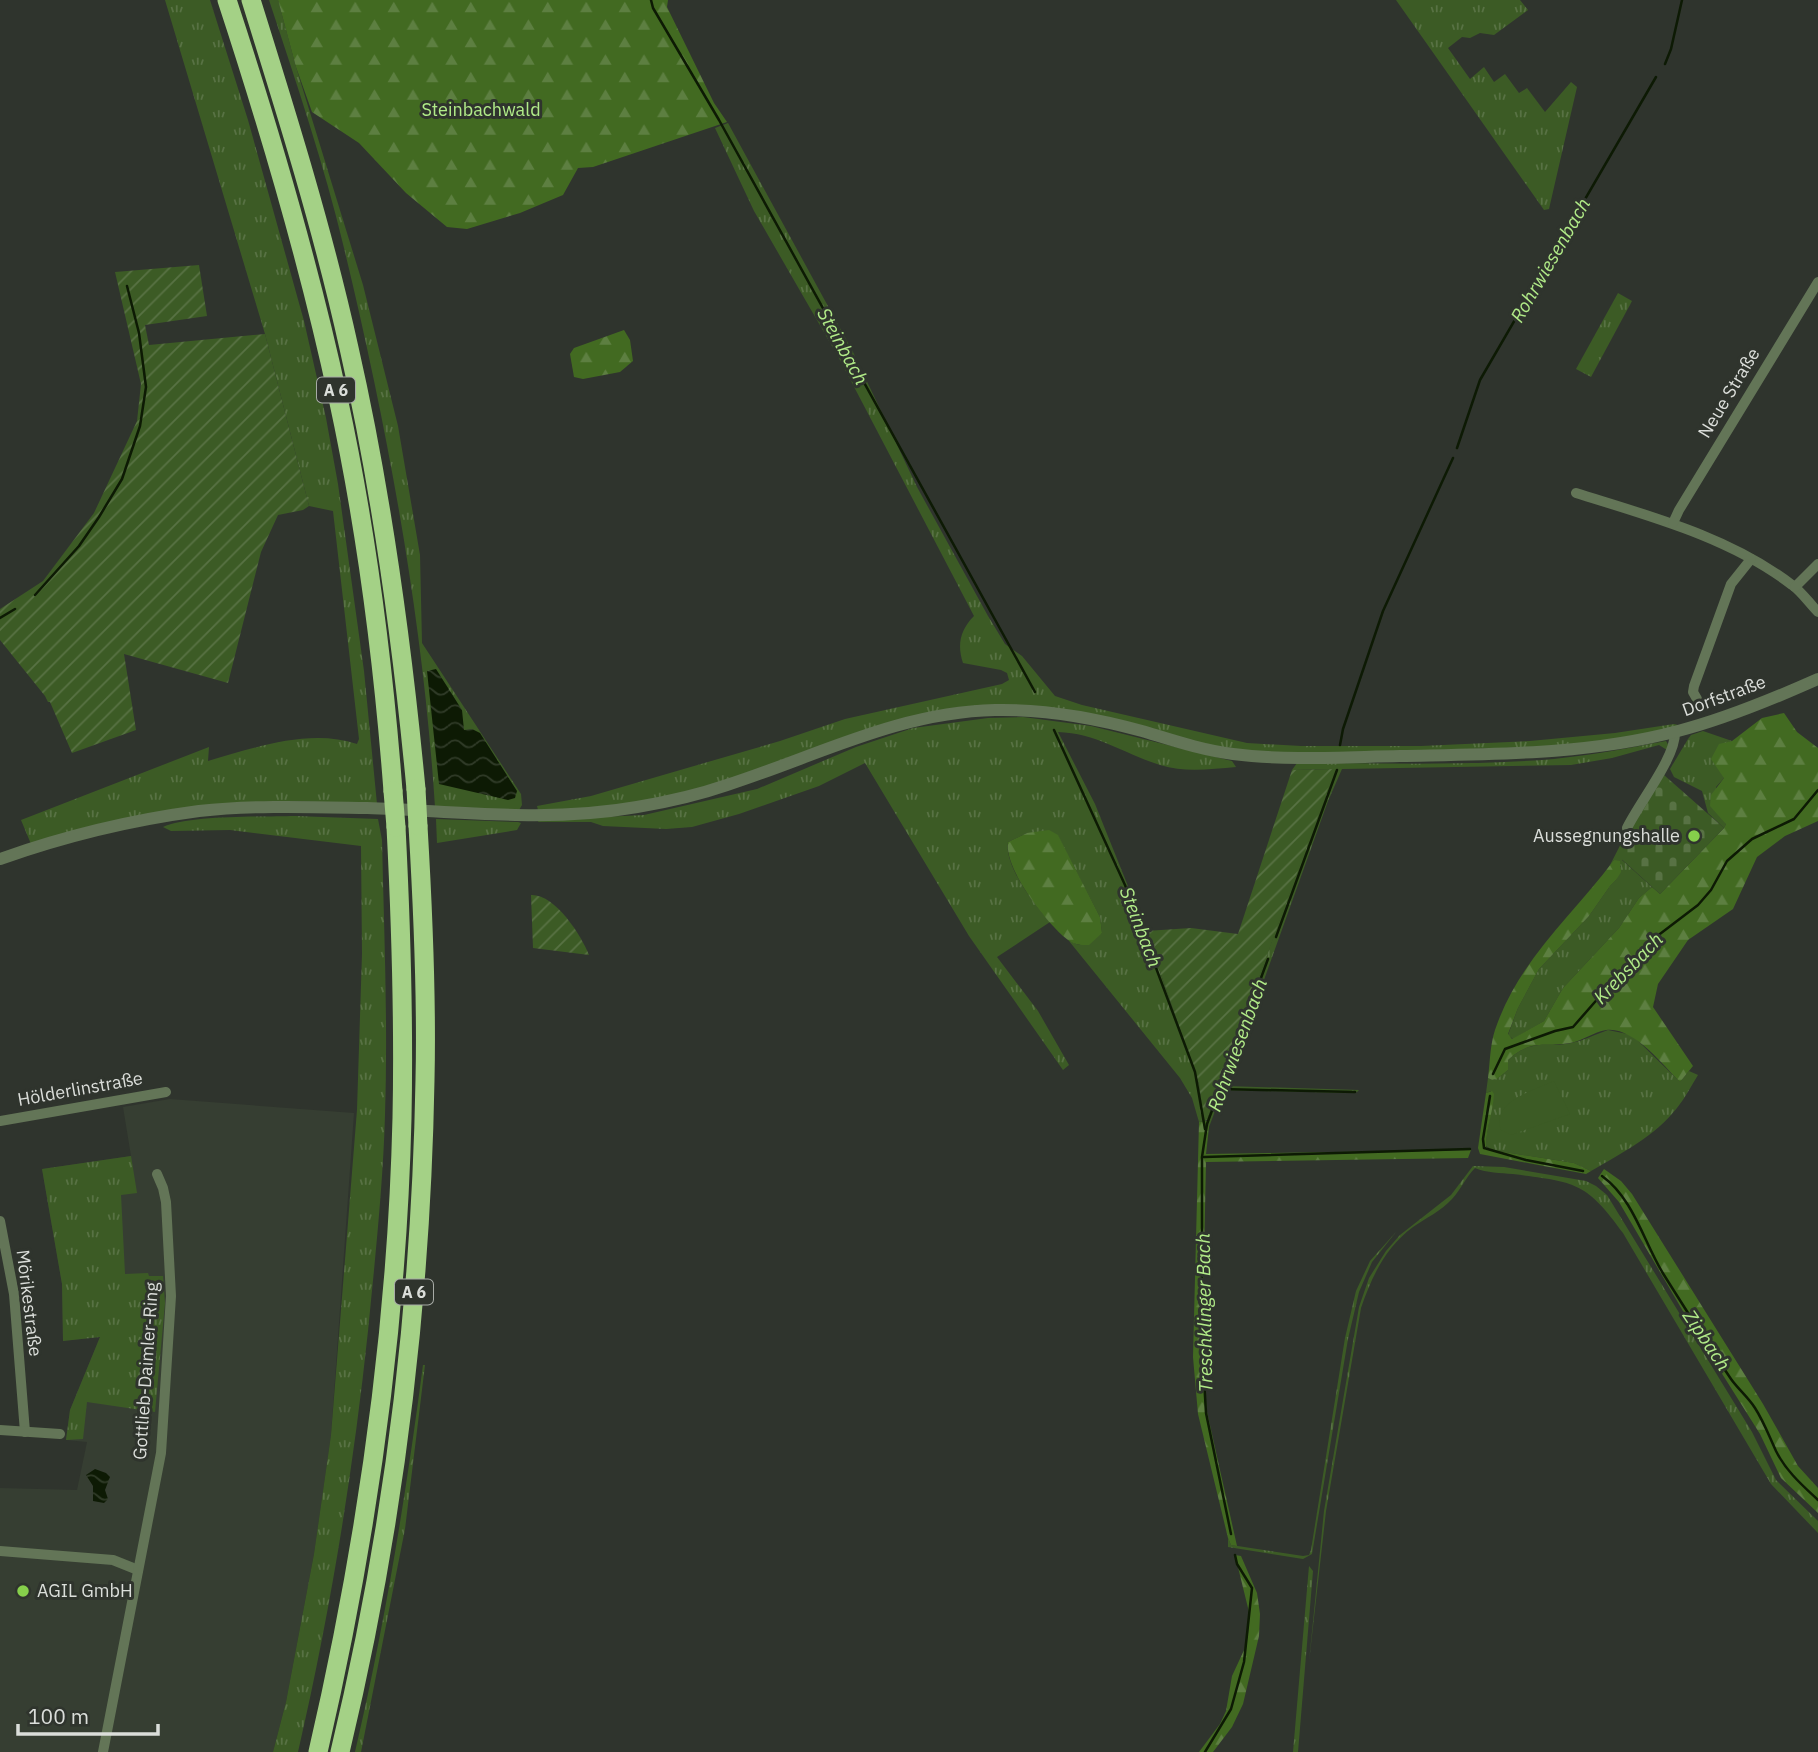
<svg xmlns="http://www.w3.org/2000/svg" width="1818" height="1752" font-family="'IBM Plex Sans',sans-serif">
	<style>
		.built { fill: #363e32 }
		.grass { fill: url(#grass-tufts) }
		.forest { fill: url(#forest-firs) }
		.cemetery { fill: url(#cemetery-stones) }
		.garden { fill: url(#garden-furrows) }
		.pitch { fill: #3c5b25 }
		.water { fill: url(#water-waves) }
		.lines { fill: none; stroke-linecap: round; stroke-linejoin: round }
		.stream { stroke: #0d1a04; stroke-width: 2.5 }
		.minor { stroke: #637557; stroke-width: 10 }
		.tertiary { stroke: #637557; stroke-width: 12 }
		.motorway { stroke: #a4d186; stroke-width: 19 }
		.motorway-bridge { stroke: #a4d186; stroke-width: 19 }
		.poi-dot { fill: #86cf4b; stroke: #2f342d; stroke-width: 2.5 }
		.labels { text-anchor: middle; stroke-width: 6; stroke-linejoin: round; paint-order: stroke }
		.shield { fill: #2f342d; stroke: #a7aba6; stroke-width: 2 }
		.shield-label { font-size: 16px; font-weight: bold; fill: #dbdeda }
		.park-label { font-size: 18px; fill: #b1ec89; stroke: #2f342d }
		.street-label { font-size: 18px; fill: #dbdeda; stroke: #2f342d }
		.poi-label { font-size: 18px; fill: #dbdeda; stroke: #2f342d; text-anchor: end }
		.water-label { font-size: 19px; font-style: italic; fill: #b1eb88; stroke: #2f342d }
	</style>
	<defs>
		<pattern id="grass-tufts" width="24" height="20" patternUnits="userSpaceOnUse" patternTransform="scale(1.75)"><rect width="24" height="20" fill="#3c5b25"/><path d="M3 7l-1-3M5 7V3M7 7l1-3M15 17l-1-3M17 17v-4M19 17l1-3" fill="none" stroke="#587244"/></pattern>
		<pattern id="forest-firs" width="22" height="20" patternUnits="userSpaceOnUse" patternTransform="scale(1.75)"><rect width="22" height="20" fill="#426a21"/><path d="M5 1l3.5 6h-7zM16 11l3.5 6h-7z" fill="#5d7f41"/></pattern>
		<pattern id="cemetery-stones" width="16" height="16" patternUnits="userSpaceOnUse" patternTransform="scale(1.75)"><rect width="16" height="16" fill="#3c5b25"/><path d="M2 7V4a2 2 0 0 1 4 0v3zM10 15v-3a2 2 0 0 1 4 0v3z" fill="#587244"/></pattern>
		<pattern id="garden-furrows" width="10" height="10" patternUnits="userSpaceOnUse" patternTransform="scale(1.75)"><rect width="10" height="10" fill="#3c5b25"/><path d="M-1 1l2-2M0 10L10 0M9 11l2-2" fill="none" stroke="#587244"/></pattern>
		<pattern id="water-waves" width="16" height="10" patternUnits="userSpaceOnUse" patternTransform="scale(1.75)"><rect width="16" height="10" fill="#0d1a04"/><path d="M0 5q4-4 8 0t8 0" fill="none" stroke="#303b28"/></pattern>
	</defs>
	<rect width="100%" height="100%" fill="#2f342d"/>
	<!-- built -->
	<polygon class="built" points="170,1099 354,1113 331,1435 314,1554 286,1702 273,1752 0,1752 0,1488 77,1490 87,1442 66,1440 70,1410 100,1337 63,1341 62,1284 42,1169 131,1156 123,1107"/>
	<!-- grass -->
	<g class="grass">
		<path d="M165,0H210L248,120L304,321L326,418L338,484L364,671L377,804L285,801L31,844L21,820L209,747L208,761C254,748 309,728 357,744L359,739L333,511L309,506L265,334Z"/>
		<path d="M269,0H278L296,67L363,285L398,426L420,555L422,643L521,794L522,805L519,810L435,807C423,619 388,430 344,248C324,164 296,82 269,0Z"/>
		<polygon points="1396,0 1520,0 1528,10 1494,35 1480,33 1470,38 1462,37 1448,48 1470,79 1484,67 1494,82 1505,74 1519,93 1527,88 1545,112 1571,82 1577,87 1549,209 1544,210"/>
		<path d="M728,123L853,352L917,487L988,616L1005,644L1022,656L1055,696L1082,705L1247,743L1301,746H1421L1530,741L1615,733L1674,724L1682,726L1597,745L1276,755L1221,749L1098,718L946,713L685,795L615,807L538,810L537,806L591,796L780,741L845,719L1002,684L1009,680L1007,673L1001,670L963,663C957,645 960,630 974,616L840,360L754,211L715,128Z"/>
		<polygon points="1618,293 1632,301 1591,377 1576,369"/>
		<path d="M1023,717L1091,726L1232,761L1236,767C1210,769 1186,773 1160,765C1125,754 1096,733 1058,732L1095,804L1146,931L1199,1085L1204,1121L1199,1122L1192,1098L1180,1078L1069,941L1079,945L1102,933L1100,917L1058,836L1027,833L1008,842C1004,865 1034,905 1050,922L997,957L1038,1011L1069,1065L1063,1070L969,936L865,763L819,786L739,814L692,827L666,829L603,826L591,822H538L539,820L644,815L757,789L856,747L913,728L988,718Z"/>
		<polygon points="1703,731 1732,741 1719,745 1724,778 1716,787 1726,824 1724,828 1708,813 1702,791 1674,777 1670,769 1688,739 1691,735"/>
		<path d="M1666,741L1669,746L1667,750L1659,745L1612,758L1571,765L1342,769L1328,801L1226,1086L1359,1090L1357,1092L1350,1093L1223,1090L1209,1127L1207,1121L1334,769L1292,770L1297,763C1383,763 1469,766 1554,759C1592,755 1629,748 1666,741Z"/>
		<polygon points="1663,774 1622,860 1652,887 1639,898 1619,928 1563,988 1544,1021 1513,1039 1508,1035 1518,1008 1539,969 1589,916 1610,886 1616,880 1621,866 1614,860 1608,869 1629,828"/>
		<path d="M295,816L378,819L382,840C384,931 388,1023 385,1115C383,1187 375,1259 368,1331C353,1473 330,1613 298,1752H273L286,1702L314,1554L331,1435L357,1110L362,954L361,846L230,830L171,831L163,827C188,815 264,817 295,816Z"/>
		<polygon points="436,819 518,822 521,823 517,830 437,843"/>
		<path d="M1608,1030L1632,1035L1680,1082L1689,1071L1698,1075C1691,1086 1685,1098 1677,1108C1655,1136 1622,1153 1591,1171L1574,1163L1492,1150L1486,1146C1486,1127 1494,1111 1491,1091L1486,1093L1488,1078L1492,1080L1497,1079L1508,1070V1060C1535,1037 1542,1049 1571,1043C1583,1041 1596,1034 1608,1030Z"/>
		<polygon points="131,1156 137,1193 121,1195 125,1274 148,1273 149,1276 163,1276 165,1303 155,1412 87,1402 83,1439 66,1440 70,1410 100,1337 63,1341 62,1284 42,1169"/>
		<path d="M1473,1166L1504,1167L1586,1181L1596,1186L1607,1195L1752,1432L1776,1480L1818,1521V1533L1771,1484L1623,1233C1586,1181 1574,1182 1513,1174C1501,1173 1487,1173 1475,1168C1466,1177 1461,1189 1452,1199C1441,1211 1426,1218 1413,1227C1385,1248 1372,1276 1361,1308L1326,1511L1309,1662L1324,1511L1359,1307L1369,1278L1386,1251L1400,1235L1451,1195Z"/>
		<polygon points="1396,1232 1372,1262 1359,1292 1348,1339 1312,1554 1303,1559 1228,1547 1228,1538 1231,1545 1303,1556 1309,1555 1311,1550 1345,1338 1356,1291 1370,1261"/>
		<path d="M423,1365H425L405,1529L361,1752H355C385,1624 406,1495 423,1365Z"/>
		<polygon points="1309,1566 1313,1571 1298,1752 1293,1752"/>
	</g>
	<!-- forest -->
	<g class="forest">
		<polygon points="278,0 668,0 667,7 714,103 727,122 593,167 578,168 563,195 520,213 467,229 447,227 406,193 359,143 312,112 296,67"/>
		<polygon points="624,330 630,340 633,361 620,372 583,379 574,377 570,354 574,348"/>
		<path d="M1784,713L1797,732L1818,748V821L1785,836L1757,857L1733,909L1688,940L1658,984L1653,1007L1693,1066L1680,1082C1663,1065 1633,1026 1606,1030C1594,1032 1582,1041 1570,1043C1542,1048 1533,1038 1508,1060V1070L1497,1079L1492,1080L1488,1078C1490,1063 1490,1045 1495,1030C1519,959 1571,918 1614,860L1620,861L1621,872L1616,880L1610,886L1589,916L1539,969L1518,1008L1508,1034L1512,1039L1544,1021L1563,988L1619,928L1639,898L1652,887L1660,894L1724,828L1726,824L1710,806L1711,795L1724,778L1711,759L1719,744L1732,741L1762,718Z"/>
		<path d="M1049,830L1058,835L1100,917L1102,933L1089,945C1081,945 1075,945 1068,940C1047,924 1004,869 1008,842L1027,833Z"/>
		<path d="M1492,1091L1494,1094C1493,1112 1486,1129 1486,1147L1492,1150L1574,1163L1591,1171L1586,1174L1480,1154L1478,1148L1486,1093Z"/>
		<polygon points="1207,1121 1209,1127 1206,1154 1471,1150 1468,1158 1206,1162 1202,1356 1207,1412 1237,1546 1231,1545 1228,1538 1198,1414 1193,1357 1199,1122"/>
		<polygon points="1604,1169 1621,1181 1632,1194 1763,1404 1798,1466 1818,1488 1818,1513 1781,1478 1760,1434 1687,1318 1619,1202 1598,1178"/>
		<polygon points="1235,1555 1241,1556 1257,1593 1260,1614 1259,1636 1243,1704 1232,1727 1213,1752 1199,1752 1220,1724 1226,1711 1232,1676 1245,1648 1248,1635 1249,1612"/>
	</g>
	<!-- cemetery -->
	<polygon class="cemetery" points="1664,775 1724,828 1660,894 1617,855"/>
	<!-- garden -->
	<g class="garden">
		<polygon points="199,265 207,316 145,325 149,345 265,334 309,506 303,510 278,515 261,552 228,683 124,654 136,730 72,753 50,702 48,702 45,696 0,640 0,609 43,581 94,513 137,421 141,384 115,272"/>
		<polygon points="1335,769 1207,1120 1204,1121 1199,1084 1146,931 1191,928 1238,934 1292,770"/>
		<path d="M531,895C555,894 581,935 589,955L533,948Z"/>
	</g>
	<!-- pitch -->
	<path class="pitch" d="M1554,1081L1570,1114L1511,1135L1501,1130C1490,1102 1535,1090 1554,1081Z"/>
	<!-- water -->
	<g class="water">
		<polygon points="436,669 462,710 464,730 472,729 480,733 517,791 515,798 508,800 439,784 427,671"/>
		<polygon points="95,1469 106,1473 110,1477 105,1490 108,1499 104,1503 93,1501 93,1486 86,1475"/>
	</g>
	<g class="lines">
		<!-- stream -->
		<g class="stream">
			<polyline points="651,0 653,8 719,120 1035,692"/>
			<polyline points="1665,64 1671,49 1682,0"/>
			<polyline points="1457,448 1480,380 1656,77"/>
			<polyline points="35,595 79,546 99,517 122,479 140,426 146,387 139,333 127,286"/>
			<polyline points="0,618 15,609"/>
			<polyline points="1054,730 1125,885 1195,1072 1205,1129"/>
			<polyline points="1340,745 1343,729 1383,611 1453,458"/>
			<polyline points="1276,937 1337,770"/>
			<polyline points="1493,1074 1505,1049 1555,1031 1573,1027 1601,995 1612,991 1652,940 1698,905 1711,890 1727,861 1752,839 1794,819 1818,790"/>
			<polyline points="1221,1089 1355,1092"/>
			<polyline points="1490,1096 1483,1139 1484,1148 1526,1160 1583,1171"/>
			<polyline points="1204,1157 1470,1149"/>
			<path d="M1602,1176C1634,1199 1644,1243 1664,1275C1686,1310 1708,1345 1731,1379C1738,1389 1748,1397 1755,1408C1764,1422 1769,1436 1776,1451C1786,1471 1802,1485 1818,1500"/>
			<polyline points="1231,1534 1206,1413 1202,1345 1202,1157 1207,1124 1268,959"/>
			<polyline points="1205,1752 1231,1709 1244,1662 1252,1588 1237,1564 1235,1555"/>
		</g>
		<!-- minor -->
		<g class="minor">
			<path d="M1576,493C1649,516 1730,537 1792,585C1802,592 1809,603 1818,612"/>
			<polyline points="1673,523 1679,510 1818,282"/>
			<polyline points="1795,587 1818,564"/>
			<polyline points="1697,699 1693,692 1694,686 1731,584 1751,559"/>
			<path d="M1627,828C1639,803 1676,757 1675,732"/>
			<polyline points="0,1121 166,1092"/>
			<polyline points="0,1221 14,1294 25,1432"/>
			<polyline points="0,1430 60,1434"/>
			<polyline points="0,1551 113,1560 138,1570"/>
			<polyline points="103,1752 161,1453 171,1296 166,1202 163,1188 157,1174"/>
		</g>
		<!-- tertiary -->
		<path class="tertiary" d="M0,859C65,836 131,820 199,811C255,805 311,807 367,808C457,811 547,823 637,807C667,802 698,795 727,785C817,756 899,712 995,710C1045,709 1095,718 1142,731C1172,740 1201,750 1233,754C1288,761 1345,757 1400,756C1494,754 1587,755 1678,731C1725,719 1773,699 1818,679"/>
		<!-- motorway -->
		<g class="motorway">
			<path d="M227,0C270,131 309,263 338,398C366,527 383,659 393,791"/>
			<path d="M251,0C287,115 323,230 349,348C382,493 402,641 416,789"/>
			<path d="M318,1752C366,1545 397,1331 402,1118C404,1021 401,924 396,827"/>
			<path d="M340,1752C393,1532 421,1306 425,1080C427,995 423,910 418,826"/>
		</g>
		<!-- motorway-bridge -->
		<g class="motorway-bridge">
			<polyline points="416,789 418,826"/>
			<polyline points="393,791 396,827"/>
		</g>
	</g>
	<!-- markers -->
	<g class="poi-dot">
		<circle cx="1694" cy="836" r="7"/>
		<circle cx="23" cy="1591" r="7"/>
	</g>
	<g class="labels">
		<!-- shield labels -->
		<g class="shield">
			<rect x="317" y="377.5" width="38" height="25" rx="5"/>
			<rect x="395" y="1279.5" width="38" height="25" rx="5"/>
		</g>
		<g class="shield-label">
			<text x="336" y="396">A 6</text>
			<text x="414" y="1298">A 6</text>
		</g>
		<!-- park labels -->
		<g class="park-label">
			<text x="481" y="116">Steinbachwald</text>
		</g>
		<!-- street labels -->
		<g class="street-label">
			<text transform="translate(1729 393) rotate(-59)" y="6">Neue Straße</text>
			<text transform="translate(1724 696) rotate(-20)" y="6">Dorfstraße</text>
			<text transform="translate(80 1089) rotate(-10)" y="6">Hölderlinstraße</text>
			<text transform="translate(29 1303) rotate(83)" y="6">Mörikestraße</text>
			<text transform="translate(146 1371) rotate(-86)" y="6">Gottlieb-Daimler-Ring</text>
		</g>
		<!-- poi labels -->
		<g class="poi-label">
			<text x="1680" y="842">Aussegnungshalle</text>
			<text x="37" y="1597" text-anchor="start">AGIL GmbH</text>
		</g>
		<!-- water labels -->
		<g class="water-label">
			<text transform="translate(1550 260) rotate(-60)" y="7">Rohrwiesenbach</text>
			<text transform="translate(843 346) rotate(61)" y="7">Steinbach</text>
			<text transform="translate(1141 927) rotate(69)" y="7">Steinbach</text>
			<text transform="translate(1628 968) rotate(-46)" y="7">Krebsbach</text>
			<text transform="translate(1237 1045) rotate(-70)" y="7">Rohrwiesenbach</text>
			<text transform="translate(1204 1313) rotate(-91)" y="7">Treschklinger Bach</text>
			<text transform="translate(1707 1340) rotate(56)" y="7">Zipbach</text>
		</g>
	</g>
	<!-- scale -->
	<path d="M18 1724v10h140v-10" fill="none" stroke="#dbdeda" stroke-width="3.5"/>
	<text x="28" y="1724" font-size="21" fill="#dbdeda" stroke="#2f342d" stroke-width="5" paint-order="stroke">100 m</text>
</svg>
